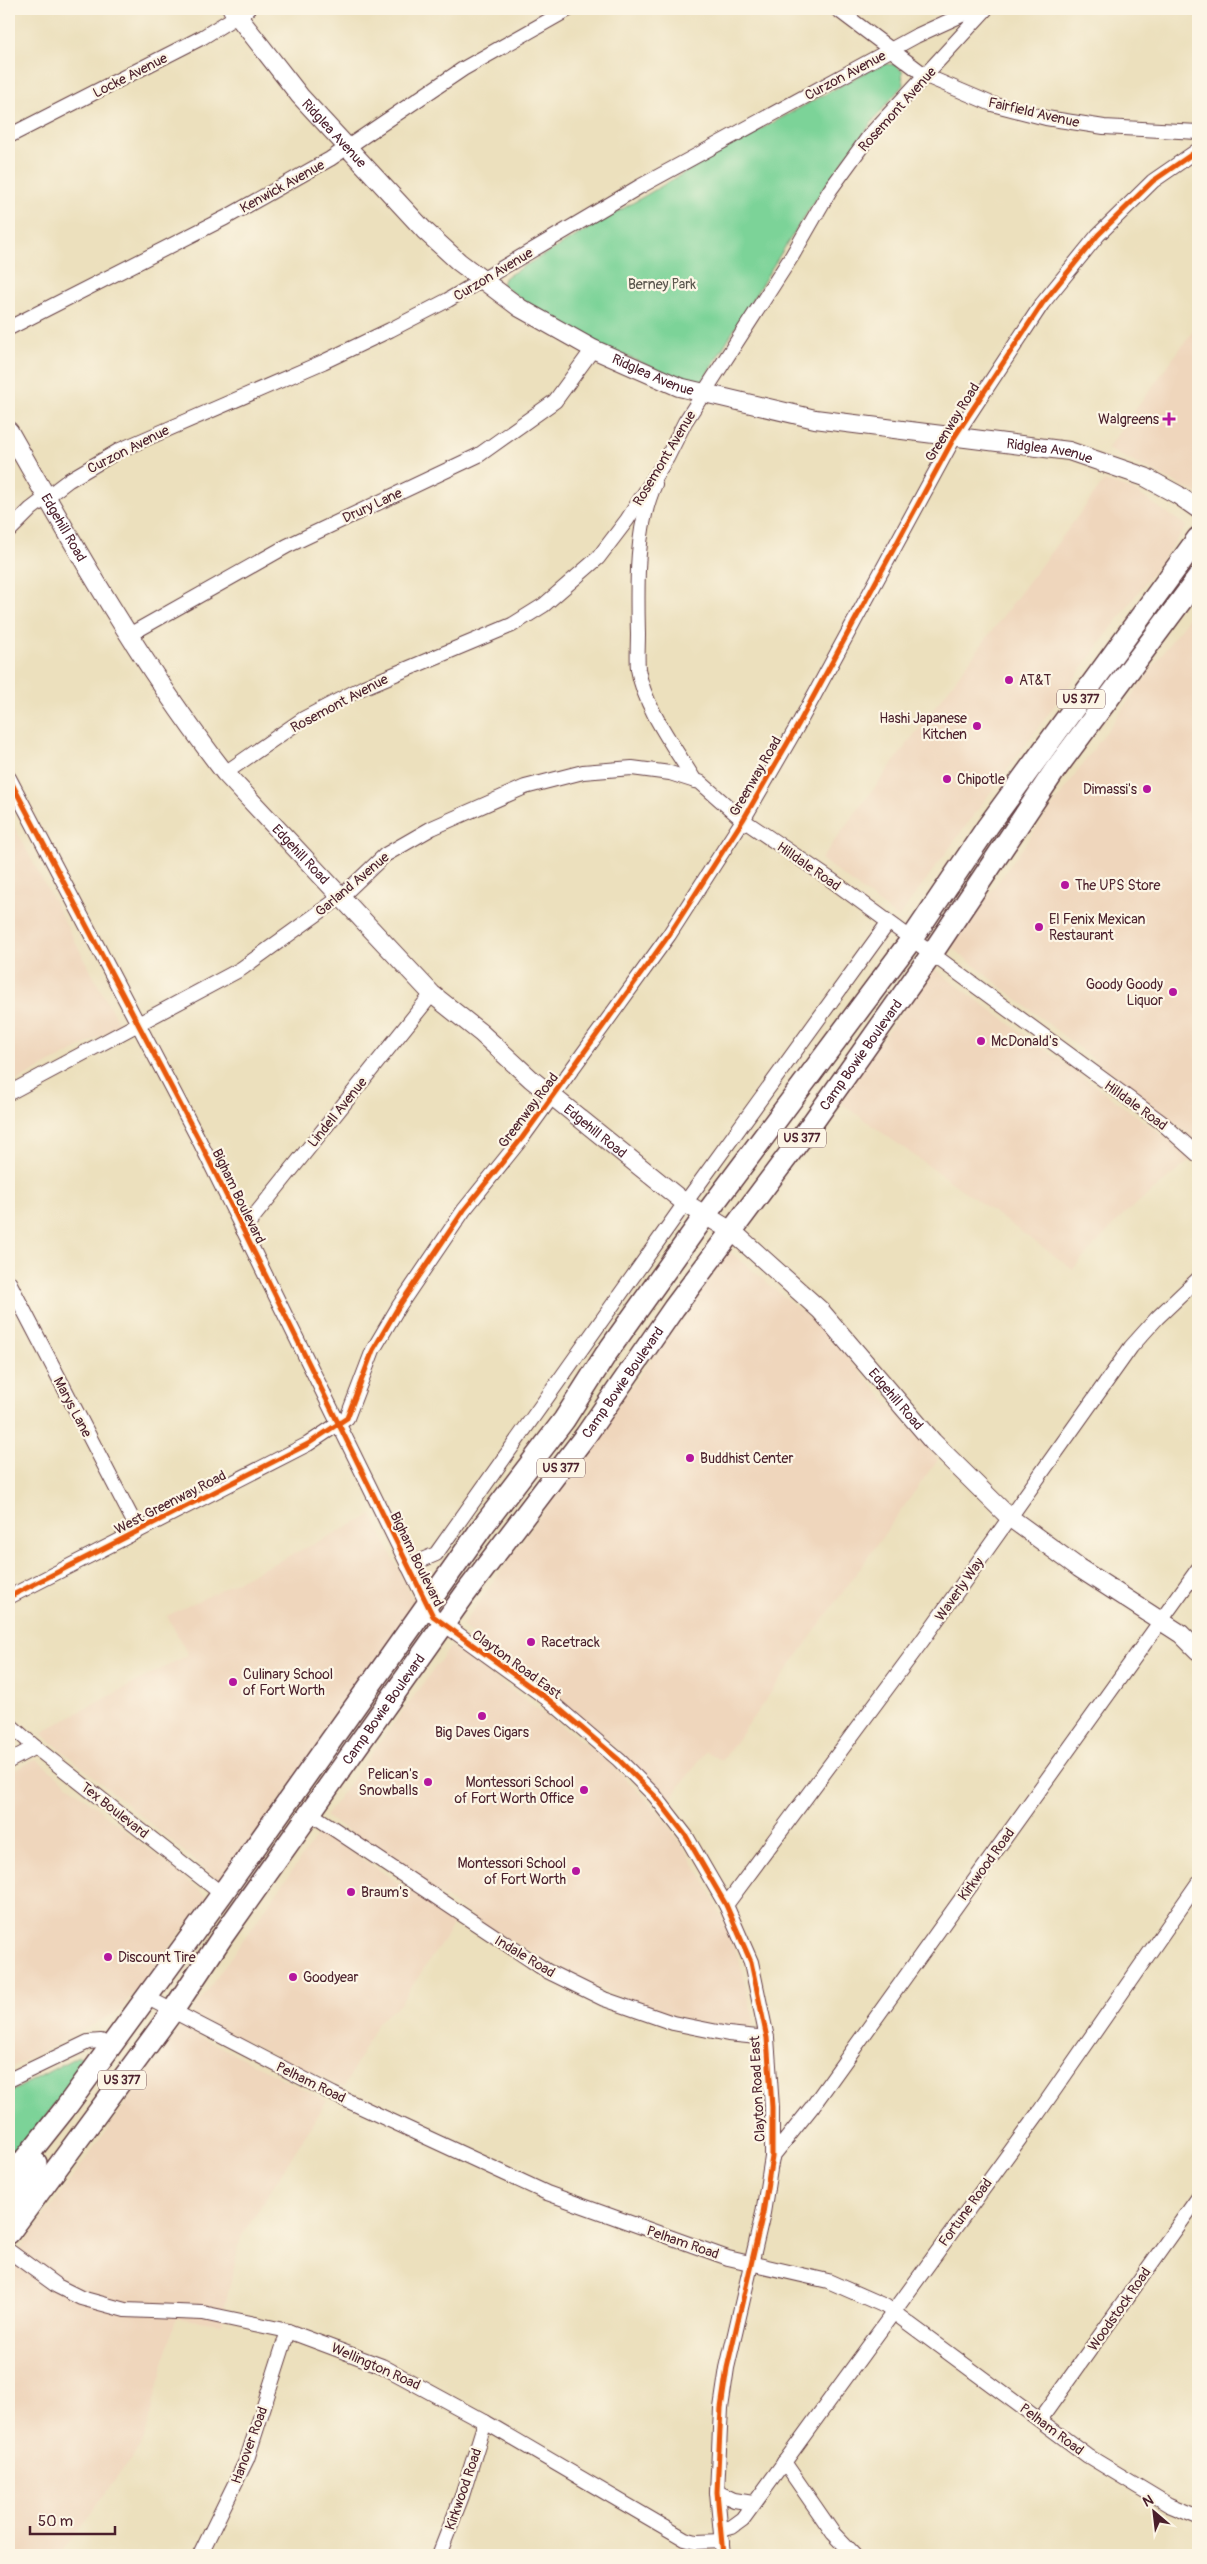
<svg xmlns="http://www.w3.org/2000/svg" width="1207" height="2564" font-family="Pangolin,sans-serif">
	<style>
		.built { fill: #efd6bc }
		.green { fill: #7cd398; stroke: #637962 }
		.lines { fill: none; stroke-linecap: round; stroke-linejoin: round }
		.minor-casing { stroke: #623c41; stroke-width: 16 }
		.tertiary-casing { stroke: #623c41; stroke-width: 20 }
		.primary-casing { stroke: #623c41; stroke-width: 24 }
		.minor { stroke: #fff; stroke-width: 14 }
		.tertiary { stroke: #fff; stroke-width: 18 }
		.primary { stroke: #fff; stroke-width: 21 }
		.cycleway-casing { stroke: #fcf5e5; stroke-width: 8 }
		.cycleway { stroke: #e8590c; stroke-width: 5 }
		.poi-dot { fill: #b5179e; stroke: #fcf5e5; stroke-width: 2 }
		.labels { text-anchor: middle; stroke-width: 4.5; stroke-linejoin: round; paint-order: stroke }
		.shield { fill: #fcf5e5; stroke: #7f5f63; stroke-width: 1 }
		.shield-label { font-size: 12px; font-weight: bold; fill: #4a1f2b }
		.street-label { font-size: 14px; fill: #4a1f2b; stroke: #fcf5e5 }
		.park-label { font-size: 14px; fill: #59554c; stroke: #fcf5e5 }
		.poi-label { font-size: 14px; fill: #4a1f2b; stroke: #fcf5e5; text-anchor: start }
	</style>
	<rect width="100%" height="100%" fill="#fcf5e5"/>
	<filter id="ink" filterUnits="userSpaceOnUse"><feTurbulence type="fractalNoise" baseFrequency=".02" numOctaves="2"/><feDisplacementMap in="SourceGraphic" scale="10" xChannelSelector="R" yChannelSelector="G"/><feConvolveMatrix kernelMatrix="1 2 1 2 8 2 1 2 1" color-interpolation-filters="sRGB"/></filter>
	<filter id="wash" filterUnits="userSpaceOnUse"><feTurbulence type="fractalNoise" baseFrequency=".0096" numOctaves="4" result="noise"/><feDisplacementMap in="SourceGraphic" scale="20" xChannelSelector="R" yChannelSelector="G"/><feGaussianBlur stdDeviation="1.12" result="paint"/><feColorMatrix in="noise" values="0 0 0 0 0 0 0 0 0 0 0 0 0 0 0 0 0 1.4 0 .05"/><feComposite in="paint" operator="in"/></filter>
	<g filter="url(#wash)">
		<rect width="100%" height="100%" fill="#ece0bd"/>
		<!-- built -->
		<g class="built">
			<polygon points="1198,324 1198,494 1107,449"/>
			<polygon points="1104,481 1131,489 1187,526 898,918 821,859"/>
			<polygon points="1198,604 1198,1142 951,947"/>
			<polygon points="9,817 120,1026 9,1085"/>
			<polygon points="933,968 1178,1146 1191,1160 1124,1214 1073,1269 838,1101"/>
			<polygon points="728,1250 824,1330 938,1459 722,1761 706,1751 670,1800 595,1729 462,1626"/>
			<polygon points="372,1515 416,1605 222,1883 42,1734 52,1726 188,1655 167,1616"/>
			<polygon points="451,1646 605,1758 660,1813 687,1852 710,1891 728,1931 739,1959 754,2021 751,2029 695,2022 634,2003 587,1983 494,1931 325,1816"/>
			<polygon points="36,1759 208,1897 120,2011 9,2069 9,1773"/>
			<polygon points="320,1831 456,1921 400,2004 377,2023 344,2088 190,2015"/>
			<polygon points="181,2027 327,2101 241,2237 221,2324 176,2318 143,2442 60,2555 9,2555 9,2265"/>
		</g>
		<!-- green -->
		<g class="green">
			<path d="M886,64L896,65L902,71L903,85C824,175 765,280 702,382L696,385L567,332L502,285L504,278L739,141L864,73Z"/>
			<polygon points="78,2056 86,2059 82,2067 39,2125 9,2160 9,2093"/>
		</g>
	</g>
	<g filter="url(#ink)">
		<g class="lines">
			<!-- minor casing -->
			<g class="minor-casing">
				<g id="minor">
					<polyline points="837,9 926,76 992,104 1046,118 1104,127 1198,132"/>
					<polyline points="9,136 203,37 248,9"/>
					<polyline points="9,328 225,218 330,159 463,69 569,9"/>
					<path d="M655,484C635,528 637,587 638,634C638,645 637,658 638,669C644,707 675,748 695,781L700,782L743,820L830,879L1161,1122L1198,1155"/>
					<polyline points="9,531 31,509 69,480 120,450 323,362 390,330 448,300 639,187 916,36 975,9"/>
					<polyline points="129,635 287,546 479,455 555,401 593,349"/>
					<polyline points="225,773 303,719 364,687 512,625 544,605 598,558 627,520 667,458 685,422 792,256 830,190 870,135 986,9"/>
					<polyline points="9,778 200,1142 433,1616 549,1700 619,1760 655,1796 686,1836 726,1905 751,1962 767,2038 772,2107 772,2157 763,2213 727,2368 721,2408 717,2492 723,2555"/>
					<polyline points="9,1093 241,969 342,896 385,855 432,828 525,787 583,772 632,768 670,773 695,781"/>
					<polyline points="243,1230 432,994"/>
					<polyline points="9,1282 138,1530"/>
					<polyline points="408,1566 436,1554 685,1203 888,923"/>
					<polyline points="9,1597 308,1444 347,1418 373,1350 399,1306 464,1210 522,1138 669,935 743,820 798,725 955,436 1042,304 1098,235 1153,181 1198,150"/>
					<polyline points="9,1724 35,1747 222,1894"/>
					<polyline points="9,1761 35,1747"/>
					<polyline points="310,1813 547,1971 604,1999 673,2023 728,2034 767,2038"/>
					<polyline points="726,1905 922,1641 1131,1347 1157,1318 1198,1279"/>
					<polyline points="146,1997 333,2094 547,2193 728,2258 828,2281 885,2306 1088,2456 1169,2505 1198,2517"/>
					<polyline points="9,2080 88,2042 101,2041 107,2049"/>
					<polyline points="772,2157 812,2107 1198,1569"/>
					<polyline points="9,2251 57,2286 81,2298 125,2310 203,2313 288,2331 382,2366 485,2422 685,2539 696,2542 722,2541"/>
					<polyline points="1040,2420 1198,2198"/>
					<polyline points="784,2462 833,2533 854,2555"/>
					<polyline points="717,2492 734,2500 753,2503"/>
					<polyline points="721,2530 732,2527 743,2519 1037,2115 1198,1883"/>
					<polyline points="200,2555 247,2459 288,2331"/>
					<polyline points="439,2555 462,2496 485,2422"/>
				</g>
			</g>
			<!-- tertiary casing -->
			<g class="tertiary-casing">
				<g id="tertiary">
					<path id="s1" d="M232,9L300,96L424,230L459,262L520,308L593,349L679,387L815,419L1069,451L1145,477L1178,495L1198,509"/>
					<path id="s2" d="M9,431C75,548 142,666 225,773L432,994L481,1033L531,1079L685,1203L733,1232L820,1310L933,1442L1009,1517L1079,1568L1181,1634L1198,1651"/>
				</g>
			</g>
			<!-- primary casing -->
			<g class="primary-casing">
				<g id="primary">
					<polyline points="9,2179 64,2110 222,1894 483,1526 564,1420 606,1354 706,1214 911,940 988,826 1198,538"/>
					<polyline points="9,2209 36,2163"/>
					<path id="s3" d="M9,2233L172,2012L222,1937L465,1594L586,1435L674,1308L811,1125L931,955L1055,770L1198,578"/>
				</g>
			</g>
			<!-- minor -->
			<use href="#minor" class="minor"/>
			<!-- tertiary -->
			<use href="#tertiary" class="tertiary"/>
			<!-- primary -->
			<use href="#primary" class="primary"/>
			<!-- cycleway casing -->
			<g class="cycleway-casing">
				<g id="cycleway">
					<polyline points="9,778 200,1142 433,1616 549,1700 619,1760 655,1796 686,1836 726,1905 751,1962 767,2038 772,2107 772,2157 763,2213 727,2368 721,2408 717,2492 723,2555"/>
					<polyline points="9,1597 308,1444 347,1418 373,1350 399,1306 464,1210 522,1138 669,935 743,820 798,725 955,436 1042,304 1098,235 1153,181 1198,150"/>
				</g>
			</g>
			<!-- cycleway -->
			<use href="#cycleway" class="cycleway"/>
		</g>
	</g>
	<!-- markers -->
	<g class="poi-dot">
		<path d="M1166.5 411.5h5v5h5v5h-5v5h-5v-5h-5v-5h5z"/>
		<circle cx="1009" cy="680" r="5"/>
		<circle cx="977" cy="726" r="5"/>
		<circle cx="947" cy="779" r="5"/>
		<circle cx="1147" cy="789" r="5"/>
		<circle cx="1065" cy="885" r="5"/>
		<circle cx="1039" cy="927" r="5"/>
		<circle cx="1173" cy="992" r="5"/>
		<circle cx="981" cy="1041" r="5"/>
		<circle cx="690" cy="1458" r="5"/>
		<circle cx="531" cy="1642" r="5"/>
		<circle cx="233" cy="1682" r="5"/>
		<circle cx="482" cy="1716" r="5"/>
		<circle cx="428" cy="1782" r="5"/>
		<circle cx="584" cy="1790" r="5"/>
		<circle cx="576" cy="1871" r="5"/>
		<circle cx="351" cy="1892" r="5"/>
		<circle cx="108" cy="1957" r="5"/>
		<circle cx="293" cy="1977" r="5"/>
	</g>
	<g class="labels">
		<!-- shield labels -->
		<g class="shield">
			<rect x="1057" y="689.5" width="48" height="19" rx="4"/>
			<rect x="778" y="1128.5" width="48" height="19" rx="4"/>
			<rect x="537" y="1458.5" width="48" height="19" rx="4"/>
			<rect x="98" y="2070.5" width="48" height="19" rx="4"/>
		</g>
		<g class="shield-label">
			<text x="1081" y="703">US 377</text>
			<text x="802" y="1142">US 377</text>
			<text x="561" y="1472">US 377</text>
			<text x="122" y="2084">US 377</text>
		</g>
		<!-- street labels -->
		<g class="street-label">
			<text transform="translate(130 75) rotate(-27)" y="5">Locke Avenue</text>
			<text transform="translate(845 75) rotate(-28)" y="5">Curzon Avenue</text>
			<text transform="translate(897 109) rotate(-48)" y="5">Rosemont Avenue</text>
			<text transform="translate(1034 112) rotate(13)" y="5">Fairfield Avenue</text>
			<text dy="5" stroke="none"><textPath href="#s1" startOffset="161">Ridglea Avenue</textPath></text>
			<text transform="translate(282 186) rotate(-29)" y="5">Kenwick Avenue</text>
			<text transform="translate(493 274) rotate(-31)" y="5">Curzon Avenue</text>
			<text dy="5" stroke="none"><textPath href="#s1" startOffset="566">Ridglea Avenue</textPath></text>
			<text transform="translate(952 422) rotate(-58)" y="5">Greenway Road</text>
			<text transform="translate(128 449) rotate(-27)" y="5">Curzon Avenue</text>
			<text dy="5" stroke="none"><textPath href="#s1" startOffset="971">Ridglea Avenue</textPath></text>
			<text transform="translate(664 458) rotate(-59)" y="5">Rosemont Avenue</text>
			<text transform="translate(372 505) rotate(-25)" y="5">Drury Lane</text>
			<text dy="5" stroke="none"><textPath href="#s2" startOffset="111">Edgehill Road</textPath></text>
			<text transform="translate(339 703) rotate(-28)" y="5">Rosemont Avenue</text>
			<text transform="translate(755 776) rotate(-60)" y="5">Greenway Road</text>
			<text dy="5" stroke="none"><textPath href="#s2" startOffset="516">Edgehill Road</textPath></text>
			<text transform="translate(809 866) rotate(35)" y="5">Hilldale Road</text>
			<text transform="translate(352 884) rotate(-40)" y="5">Garland Avenue</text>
			<text dy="5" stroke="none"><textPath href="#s3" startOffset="1454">Camp Bowie Boulevard</textPath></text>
			<text transform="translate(1136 1105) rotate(36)" y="5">Hilldale Road</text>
			<text transform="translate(528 1110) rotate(-53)" y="5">Greenway Road</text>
			<text transform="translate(337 1112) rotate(-51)" y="5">Lindell Avenue</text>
			<text dy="5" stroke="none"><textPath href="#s2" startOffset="921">Edgehill Road</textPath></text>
			<text transform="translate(239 1196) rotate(64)" y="5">Bigham Boulevard</text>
			<text dy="5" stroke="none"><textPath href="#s3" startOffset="1049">Camp Bowie Boulevard</textPath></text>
			<text dy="5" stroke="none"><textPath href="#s2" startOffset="1326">Edgehill Road</textPath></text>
			<text transform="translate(73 1407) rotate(62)" y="5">Marys Lane</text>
			<text transform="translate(170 1502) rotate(-27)" y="5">West Greenway Road</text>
			<text transform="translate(417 1559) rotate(64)" y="5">Bigham Boulevard</text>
			<text transform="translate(959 1589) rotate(-55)" y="5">Waverly Way</text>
			<text transform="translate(517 1664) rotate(36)" y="5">Clayton Road East</text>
			<text dy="5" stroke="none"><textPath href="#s3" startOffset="644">Camp Bowie Boulevard</textPath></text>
			<text transform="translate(115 1810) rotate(38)" y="5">Tex Boulevard</text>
			<text transform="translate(986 1864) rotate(-54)" y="5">Kirkwood Road</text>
			<text transform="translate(525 1956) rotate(31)" y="5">Indale Road</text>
			<text transform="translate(311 2082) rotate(26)" y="5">Pelham Road</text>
			<text transform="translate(757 2089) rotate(-93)" y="5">Clayton Road East</text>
			<text transform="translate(965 2212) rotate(-54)" y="5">Fortune Road</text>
			<text transform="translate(683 2242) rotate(19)" y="5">Pelham Road</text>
			<text transform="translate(1119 2309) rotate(-55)" y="5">Woodstock Road</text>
			<text transform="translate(376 2366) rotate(24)" y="5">Wellington Road</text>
			<text transform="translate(1052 2429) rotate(37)" y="5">Pelham Road</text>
			<text transform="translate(249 2445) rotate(-70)" y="5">Hanover Road</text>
			<text transform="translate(463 2489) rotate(-71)" y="5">Kirkwood Road</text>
		</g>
		<!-- park labels -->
		<g class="park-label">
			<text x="662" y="289">Berney Park</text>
		</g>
		<!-- poi labels -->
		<g class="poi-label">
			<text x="1159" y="424" text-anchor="end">Walgreens</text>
			<text x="1019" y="685">AT&amp;T</text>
			<text x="967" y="723" text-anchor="end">Hashi Japanese<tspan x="967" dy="16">Kitchen</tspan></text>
			<text x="957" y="784">Chipotle</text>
			<text x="1137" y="794" text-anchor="end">Dimassi's</text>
			<text x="1075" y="890">The UPS Store</text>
			<text x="1049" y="924">El Fenix Mexican<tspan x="1049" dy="16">Restaurant</tspan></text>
			<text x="1163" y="989" text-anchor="end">Goody Goody<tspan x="1163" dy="16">Liquor</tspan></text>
			<text x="991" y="1046">McDonald's</text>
			<text x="700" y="1463">Buddhist Center</text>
			<text x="541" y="1647">Racetrack</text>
			<text x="243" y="1679">Culinary School<tspan x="243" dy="16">of Fort Worth</tspan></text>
			<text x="482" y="1737" text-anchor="middle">Big Daves Cigars</text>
			<text x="418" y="1779" text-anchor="end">Pelican's<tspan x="418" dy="16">Snowballs</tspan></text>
			<text x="574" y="1787" text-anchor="end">Montessori School<tspan x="574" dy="16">of Fort Worth Office</tspan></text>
			<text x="566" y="1868" text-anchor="end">Montessori School<tspan x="566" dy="16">of Fort Worth</tspan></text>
			<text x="361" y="1897">Braum's</text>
			<text x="118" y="1962">Discount Tire</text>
			<text x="303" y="1982">Goodyear</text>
		</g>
	</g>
	<!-- margin -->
	<rect width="1207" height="2564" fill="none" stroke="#fcf5e5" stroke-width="30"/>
	<!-- north arrow -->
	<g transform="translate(1154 2512) rotate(332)" stroke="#fcf5e5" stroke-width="4" paint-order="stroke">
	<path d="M0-4L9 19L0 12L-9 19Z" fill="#4a1f2b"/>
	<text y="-8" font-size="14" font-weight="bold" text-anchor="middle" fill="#4a1f2b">N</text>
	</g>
	<!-- scale -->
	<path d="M30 2526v8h85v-8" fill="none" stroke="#4a1f2b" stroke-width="2.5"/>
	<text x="38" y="2526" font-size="15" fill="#4a1f2b" stroke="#fcf5e5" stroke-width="4" paint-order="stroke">50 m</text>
</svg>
